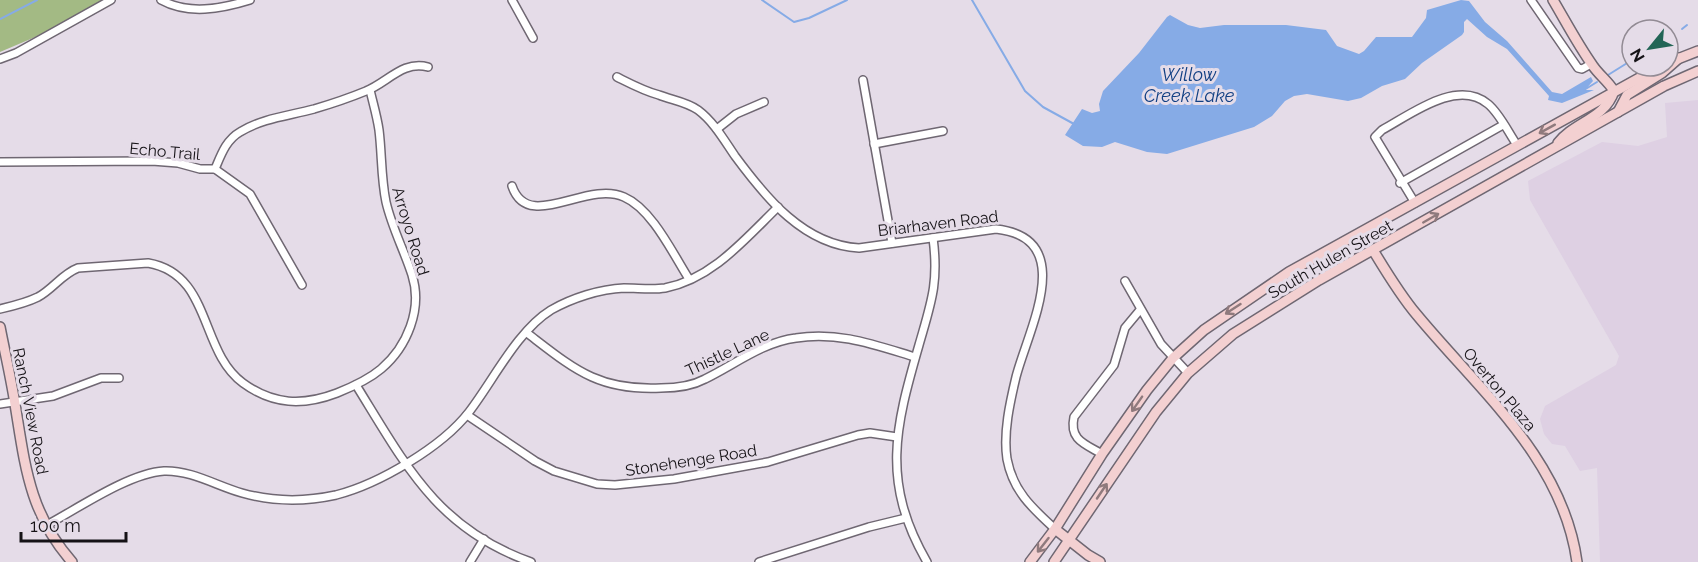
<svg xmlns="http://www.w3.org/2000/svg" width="1698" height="562" font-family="Raleway,sans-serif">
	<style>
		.commercial { fill: #ded0e3 }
		.green { fill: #a3ba84 }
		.water { fill: #86abe6 }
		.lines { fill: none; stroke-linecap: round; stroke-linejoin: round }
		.stream { stroke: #86abe6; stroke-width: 2 }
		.street-casing { stroke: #6f6772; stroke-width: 10 }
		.secondary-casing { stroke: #6f6772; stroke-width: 12 }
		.street { stroke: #fff; stroke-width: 7 }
		.secondary { stroke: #f3d0d1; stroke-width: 9 }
		.oneway { stroke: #8f7a7d }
		.labels { text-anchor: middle; stroke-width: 6; stroke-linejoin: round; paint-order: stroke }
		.street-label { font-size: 16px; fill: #151216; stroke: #e5dce8 }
		.water-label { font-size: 18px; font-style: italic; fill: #113f83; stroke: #e5dce8 }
	</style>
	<rect width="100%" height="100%" fill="#e5dce8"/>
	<!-- commercial -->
	<polygon class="commercial" points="1698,100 1698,562 1600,562 1597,468 1580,471 1565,446 1552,444 1544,434 1540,419 1545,406 1616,365 1619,356 1530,200 1528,181 1602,142 1638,146 1667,137 1665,103"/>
	<!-- green -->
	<polygon class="green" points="0,0 103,0 40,35 0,52"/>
	<!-- water -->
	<polygon class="water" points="1461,0 1469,1 1485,22 1507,41 1552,92 1562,94 1591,77 1593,81 1585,90 1594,90 1562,103 1548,100 1549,96 1507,49 1487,37 1467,19 1464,22 1464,32 1462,35 1422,63 1405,79 1382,86 1361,98 1348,101 1307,94 1294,96 1285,101 1272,116 1254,127 1167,154 1147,152 1115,142 1102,147 1083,146 1065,135 1082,109 1092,113 1100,111 1099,104 1103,91 1139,53 1167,17 1170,15 1188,25 1200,28 1224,25 1286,25 1326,30 1337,46 1359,54 1364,51 1376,37 1412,37 1426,18 1427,10"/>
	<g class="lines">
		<!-- stream -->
		<g class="stream">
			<polyline points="762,0 794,22 809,18 847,0"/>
			<polyline points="972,0 1025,91 1043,107 1074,124"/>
			<polyline points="0,19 37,0"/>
			<polyline points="1682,29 1687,25"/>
			<polyline points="1608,75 1632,60"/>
			<polyline points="1584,90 1597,82"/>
		</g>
		<!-- street casing -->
		<g class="street-casing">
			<g id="street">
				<path d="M161,0C188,15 221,9 250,0"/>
				<polyline points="512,0 533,38"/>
				<polyline points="1531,0 1578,68 1582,69 1591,64"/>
				<polyline points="0,59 16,53 111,0"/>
				<path d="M617,77C631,84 644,91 659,95C672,100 687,102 698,110C714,122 724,140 735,156C766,198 804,245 859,248L996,229C1079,238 1028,330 1016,377C1010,402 1003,433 1007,459C1013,491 1032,508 1055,529"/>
				<polyline points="863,80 892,243"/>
				<polyline points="717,129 736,114 764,102"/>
				<polyline points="874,144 943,131"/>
				<polyline points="0,162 152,161 178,163 200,169 215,169 250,194 302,285"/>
				<path d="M215,169C221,155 226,140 240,132C263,118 288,116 314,109C331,104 349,98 366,91C387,83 403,60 428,67"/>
				<polyline points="1400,183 1503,125"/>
				<path d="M512,186C528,233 586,180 624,197C652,209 673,254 689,279"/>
				<path d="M1415,203L1375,137L1382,130C1410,115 1457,78 1488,104C1500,114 1508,132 1517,145"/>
				<polyline points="1125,281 1161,344 1188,373"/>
				<path d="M0,309C13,306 26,303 38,297C53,289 62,274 78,268L148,263C212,274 199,351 243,383C273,405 303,406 337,393C352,387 368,380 381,369C407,347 423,309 412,275C404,250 392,228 386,202C381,178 382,154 379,130C377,116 373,103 370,90"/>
				<path d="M527,333C574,369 598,391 661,388C676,388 692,386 705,379C734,365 763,342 796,338C838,331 875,345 915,357"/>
				<path d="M356,385C405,464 437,529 531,562"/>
				<polyline points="0,404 53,396 101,378 119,378"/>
				<polyline points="467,415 535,461 554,471 597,484 615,485 674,479 768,462 858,435 870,433 897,437"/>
				<path d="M1102,454C1085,444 1069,440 1074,417L1114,365L1125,328L1140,310"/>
				<path d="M45,526C77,509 129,473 164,471C191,470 217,486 242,493C274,502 304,502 336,495C379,484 442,447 469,412C493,381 517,331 551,310C572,298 600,289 624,288C638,288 652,290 665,288C712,279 745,239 778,207"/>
				<polyline points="470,562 484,539"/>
				<polyline points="759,562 869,527 906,518"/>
				<path d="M927,562C881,482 895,428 919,345C931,303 939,283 933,238"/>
			</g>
		</g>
		<!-- secondary casing -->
		<g class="secondary-casing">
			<g id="secondary">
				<path d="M1553,0C1566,22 1578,45 1593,66C1600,76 1608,81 1614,91"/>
				<polyline points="1675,60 1698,51"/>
				<polyline points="1618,112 1627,95 1662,73 1679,58"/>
				<path d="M1558,143C1574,122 1605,119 1614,91"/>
				<path d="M1373,250C1387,273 1400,295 1417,315C1479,390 1563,459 1577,562"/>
				<path d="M0,327C5,353 11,378 15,404C25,465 29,513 72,562"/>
				<polyline points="1055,529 1088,555 1100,562"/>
				<polyline points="1030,562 1055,529 1102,454 1147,390 1173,358 1204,330 1289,272 1661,66"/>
				<polyline points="1054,562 1156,412 1188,373 1233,334 1319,280 1664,86 1698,71"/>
			</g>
		</g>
		<!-- street -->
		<use href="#street" class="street"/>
		<!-- secondary -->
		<use href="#secondary" class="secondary"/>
	</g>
	<!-- one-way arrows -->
	<defs><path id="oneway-shaft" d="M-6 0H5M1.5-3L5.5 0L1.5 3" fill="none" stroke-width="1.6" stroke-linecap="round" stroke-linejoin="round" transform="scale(1.5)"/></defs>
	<g class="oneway">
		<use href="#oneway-shaft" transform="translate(1547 129) rotate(151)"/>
		<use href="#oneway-shaft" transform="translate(1431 218) rotate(-30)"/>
		<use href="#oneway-shaft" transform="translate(1233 309) rotate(147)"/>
		<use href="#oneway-shaft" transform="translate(1137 404) rotate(125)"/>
		<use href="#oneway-shaft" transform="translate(1102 491) rotate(-56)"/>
		<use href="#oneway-shaft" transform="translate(1043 545) rotate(128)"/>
	</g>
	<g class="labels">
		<!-- street labels -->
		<g class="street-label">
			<text transform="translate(165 151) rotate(5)" y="6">Echo Trail</text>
			<text transform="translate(938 223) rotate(-7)" y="6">Briarhaven Road</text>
			<text transform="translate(411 231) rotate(73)" y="6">Arroyo Road</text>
			<text transform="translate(1330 259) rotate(-30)" y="6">South Hulen Street</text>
			<text transform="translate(727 352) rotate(-25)" y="6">Thistle Lane</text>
			<text transform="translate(1500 389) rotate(50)" y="6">Overton Plaza</text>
			<text transform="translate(31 411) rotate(79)" y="6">Ranch View Road</text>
			<text transform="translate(691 460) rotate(-9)" y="6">Stonehenge Road</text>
		</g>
		<!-- water labels -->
		<g class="water-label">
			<text x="1189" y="81">Willow<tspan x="1189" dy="21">Creek Lake</tspan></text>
		</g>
	</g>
	<!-- north arrow -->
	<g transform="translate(1650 48) rotate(240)"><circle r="28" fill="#e5dce8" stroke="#928b94" stroke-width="1.5"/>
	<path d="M0-4.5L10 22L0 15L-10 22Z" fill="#226556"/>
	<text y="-9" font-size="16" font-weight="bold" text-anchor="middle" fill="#151216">N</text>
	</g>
	<!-- scale -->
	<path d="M21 532v9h105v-9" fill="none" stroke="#151216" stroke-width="3"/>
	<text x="30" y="532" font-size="18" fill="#151216" stroke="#e5dce8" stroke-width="4.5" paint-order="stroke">100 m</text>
</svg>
